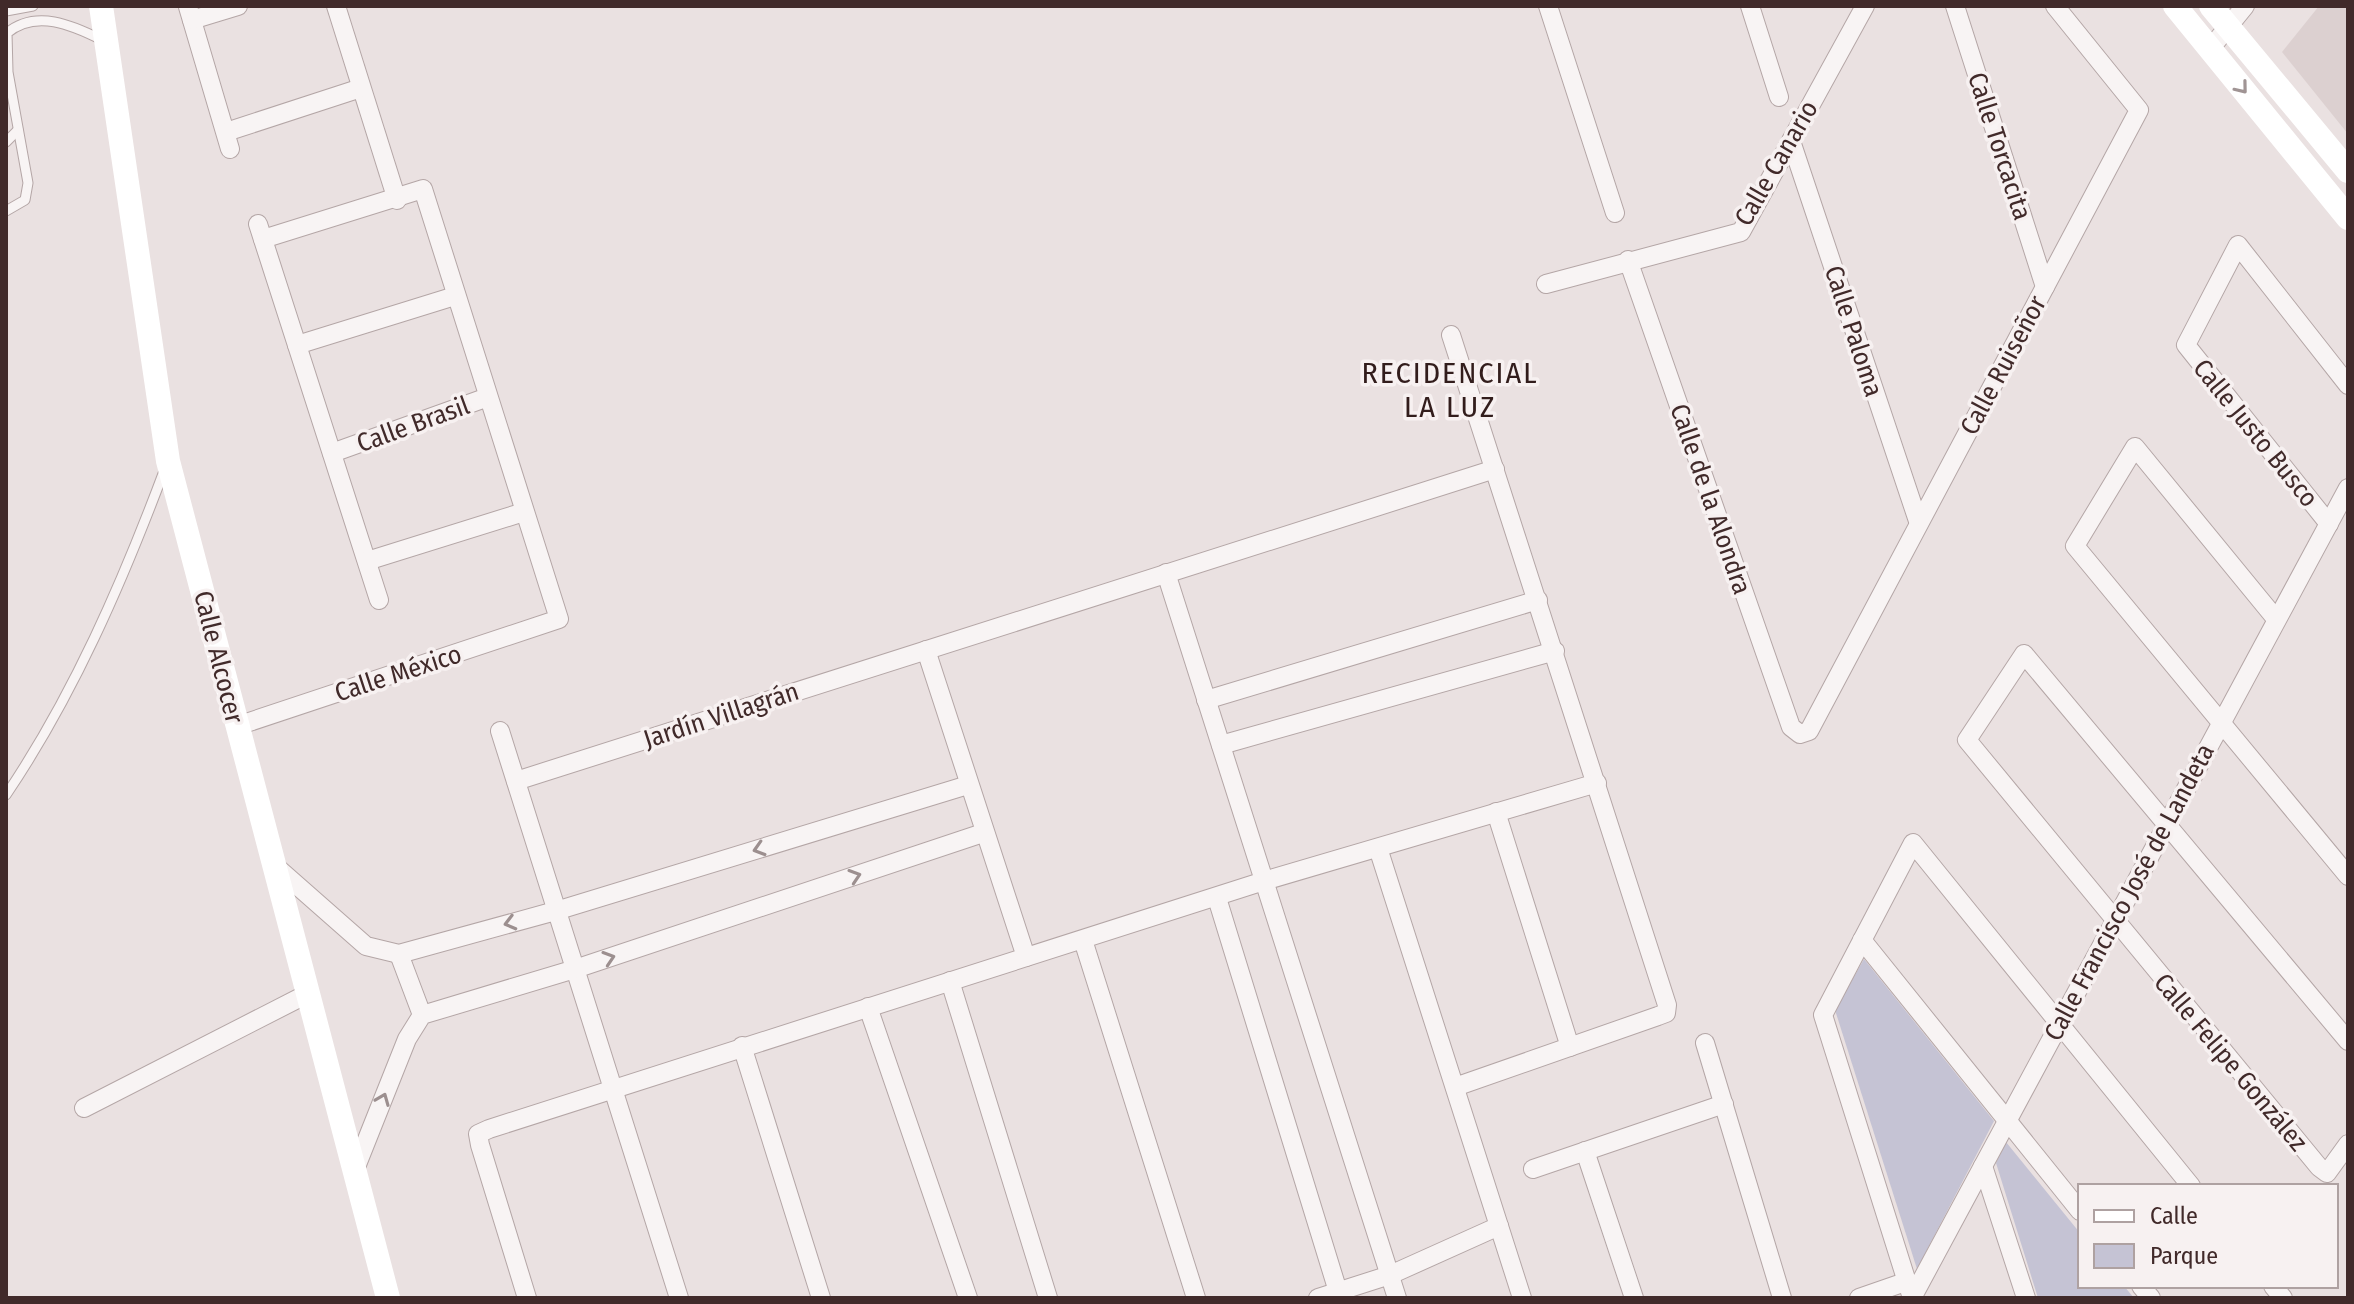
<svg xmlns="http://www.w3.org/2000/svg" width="2354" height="1304" font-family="'Fira Sans Condensed',sans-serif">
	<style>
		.built { fill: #dcd0d0 }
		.green { fill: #c5c3d4 }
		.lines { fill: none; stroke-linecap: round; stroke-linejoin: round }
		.lane-casing { stroke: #b4a6a6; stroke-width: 11 }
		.street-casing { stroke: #b4a6a6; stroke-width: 20 }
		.lane { stroke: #f8f4f4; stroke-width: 9 }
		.street { stroke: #f8f4f4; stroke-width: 18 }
		.secondary { stroke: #fff; stroke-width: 24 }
		.oneway { stroke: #a09494 }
		.oneway2 { stroke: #9c8f8f }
		.labels { text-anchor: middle; stroke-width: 7; stroke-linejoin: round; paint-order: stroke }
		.street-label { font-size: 26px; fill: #412a2a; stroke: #f7f1f1 }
		.quarter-label { font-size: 30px; letter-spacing: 2px; fill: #321d1c; stroke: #f7f1f1 }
	</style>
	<rect width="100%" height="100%" fill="#eae1e1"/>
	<!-- built -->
	<polygon class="built" points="2319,6 2348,6 2348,134 2282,52"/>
	<!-- green -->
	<g class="green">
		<polygon points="1864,959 1994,1121 1917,1269 1835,1010"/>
		<polygon points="2006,1142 2080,1233 2080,1286 2124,1286 2134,1298 2038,1298 1996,1163"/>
	</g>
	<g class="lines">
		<!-- lane casing -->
		<g class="lane-casing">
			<g id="lane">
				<polyline points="6,11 33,6"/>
				<polyline points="6,142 18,130"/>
				<path d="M6,211L25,200L28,183L8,72L7,33C36,9 72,25 102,40"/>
				<path d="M6,795C73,696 122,583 164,471"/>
			</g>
		</g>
		<!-- street casing -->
		<g class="street-casing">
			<g id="street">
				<polyline points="336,6 397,200"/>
				<polyline points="1548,6 1615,213"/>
				<polyline points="1750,6 1779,97"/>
				<polyline points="1955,6 2045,287"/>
				<polyline points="188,7 230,149"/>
				<polyline points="192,20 238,6"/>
				<polyline points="2210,49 2245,6"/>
				<polyline points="226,132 361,88"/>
				<polyline points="1791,141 1918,521"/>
				<polyline points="258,224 379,600"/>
				<polyline points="1628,260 1791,727 1800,734 1809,731 2139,110 2055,6"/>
				<polyline points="1546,284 1741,232 1865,6"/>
				<polyline points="1451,335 1667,1005 1666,1013 1658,1016 1455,1087"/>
				<polyline points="297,345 455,296"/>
				<polyline points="332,453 488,397"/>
				<polyline points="2329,524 2186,345 2238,245 2348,385"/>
				<polyline points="367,561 524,512"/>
				<polyline points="1166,573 1397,1298"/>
				<polyline points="2276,619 2135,447 2075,546 2348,876"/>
				<polyline points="926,650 1026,957"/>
				<polyline points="1206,700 1538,600"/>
				<polyline points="237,726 559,619 423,189 263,239"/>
				<polyline points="500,731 679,1298"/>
				<polyline points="1221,745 1555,651"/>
				<polyline points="516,781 1495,469"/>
				<polyline points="1496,812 1570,1047"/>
				<polyline points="1378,848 1522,1298"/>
				<polyline points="274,865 366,946 399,954 559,910 968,785"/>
				<polyline points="1217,898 1340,1298"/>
				<polyline points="1083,940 1196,1298"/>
				<polyline points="1862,940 2080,1211"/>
				<polyline points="399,954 422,1015"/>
				<polyline points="950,981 1048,1298"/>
				<polyline points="868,1007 968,1298"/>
				<polyline points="2348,1041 2024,654 1967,740 2319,1167 2327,1173 2348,1144"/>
				<polyline points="1705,1043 1782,1298"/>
				<polyline points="742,1046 821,1298"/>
				<polyline points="84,1108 309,993"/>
				<polyline points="1585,1151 1634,1298"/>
				<polyline points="1983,1166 2026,1298"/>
				<polyline points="1533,1169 1724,1104"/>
				<polyline points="354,1172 407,1039 422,1015 575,969 983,833"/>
				<polyline points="2141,1286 2151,1298"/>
				<polyline points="2273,1286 2283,1298"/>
				<polyline points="527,1298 480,1145 478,1134 489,1129 1264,881 1597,783"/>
				<polyline points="1318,1298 1390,1275 1499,1226"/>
				<polyline points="1859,1298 1908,1281"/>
				<polyline points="1912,1298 1823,1015 1913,843 2191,1186"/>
				<polyline points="1912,1298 2348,488"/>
			</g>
		</g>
		<!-- lane -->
		<use href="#lane" class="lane"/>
		<!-- street -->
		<use href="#street" class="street"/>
		<!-- secondary -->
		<g class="secondary">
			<polyline points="101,6 168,461 388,1298"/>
			<polyline points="2175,6 2348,218"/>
			<polyline points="2211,6 2348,171"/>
		</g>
	</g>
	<!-- one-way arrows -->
	<defs><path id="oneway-chevron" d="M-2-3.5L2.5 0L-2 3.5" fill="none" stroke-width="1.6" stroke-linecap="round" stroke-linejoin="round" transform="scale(2)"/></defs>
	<use class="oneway" href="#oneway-chevron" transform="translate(2242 88) rotate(51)"/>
	<g class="oneway2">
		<use href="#oneway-chevron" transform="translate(759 849) rotate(163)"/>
		<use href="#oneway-chevron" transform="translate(855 876) rotate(-18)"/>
		<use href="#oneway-chevron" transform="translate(510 923) rotate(165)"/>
		<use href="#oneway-chevron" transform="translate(609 958) rotate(-18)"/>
		<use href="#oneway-chevron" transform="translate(383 1099) rotate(-68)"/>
	</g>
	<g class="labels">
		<!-- street labels -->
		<g class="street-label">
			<text transform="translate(2000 146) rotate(72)" y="9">Calle Torcacita</text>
			<text transform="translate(1776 163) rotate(-60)" y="9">Calle Canario</text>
			<text transform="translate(1854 331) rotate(72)" y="9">Calle Paloma</text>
			<text transform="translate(2003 365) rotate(-62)" y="9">Calle Ruiseñor</text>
			<text transform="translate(413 424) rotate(-20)" y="9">Calle Brasil</text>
			<text transform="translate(2256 433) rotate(51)" y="9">Calle Justo Busco</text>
			<text transform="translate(1711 499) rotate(71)" y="9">Calle de la Alondra</text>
			<text transform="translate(219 657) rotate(76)" y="9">Calle Alcocer</text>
			<text transform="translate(398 673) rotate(-18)" y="9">Calle México</text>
			<text transform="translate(721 715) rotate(-18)" y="9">Jardín Villagrán</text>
			<text transform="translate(2129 892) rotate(-62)" y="9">Calle Francisco José de Landeta</text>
			<text transform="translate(2231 1062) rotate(50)" y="9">Calle Felipe González</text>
		</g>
		<!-- quarter labels -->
		<g class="quarter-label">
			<text x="1450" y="383">RECIDENCIAL<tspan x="1450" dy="34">LA LUZ</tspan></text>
		</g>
	</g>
	<!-- border -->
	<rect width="2354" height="1304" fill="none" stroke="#412a2a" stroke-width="16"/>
	<!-- legend -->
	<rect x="2078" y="1184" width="260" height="104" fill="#f7f1f1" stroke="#aea1a1" stroke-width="2"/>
	<rect x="2094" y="1210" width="40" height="12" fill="#ffffff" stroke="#aea1a1" stroke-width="2"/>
	<text x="2150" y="1224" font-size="24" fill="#412a2a">Calle</text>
	<rect x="2094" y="1244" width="40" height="24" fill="#c5c3d4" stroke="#aea1a1" stroke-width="2"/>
	<text x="2150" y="1264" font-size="24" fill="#412a2a">Parque</text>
</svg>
